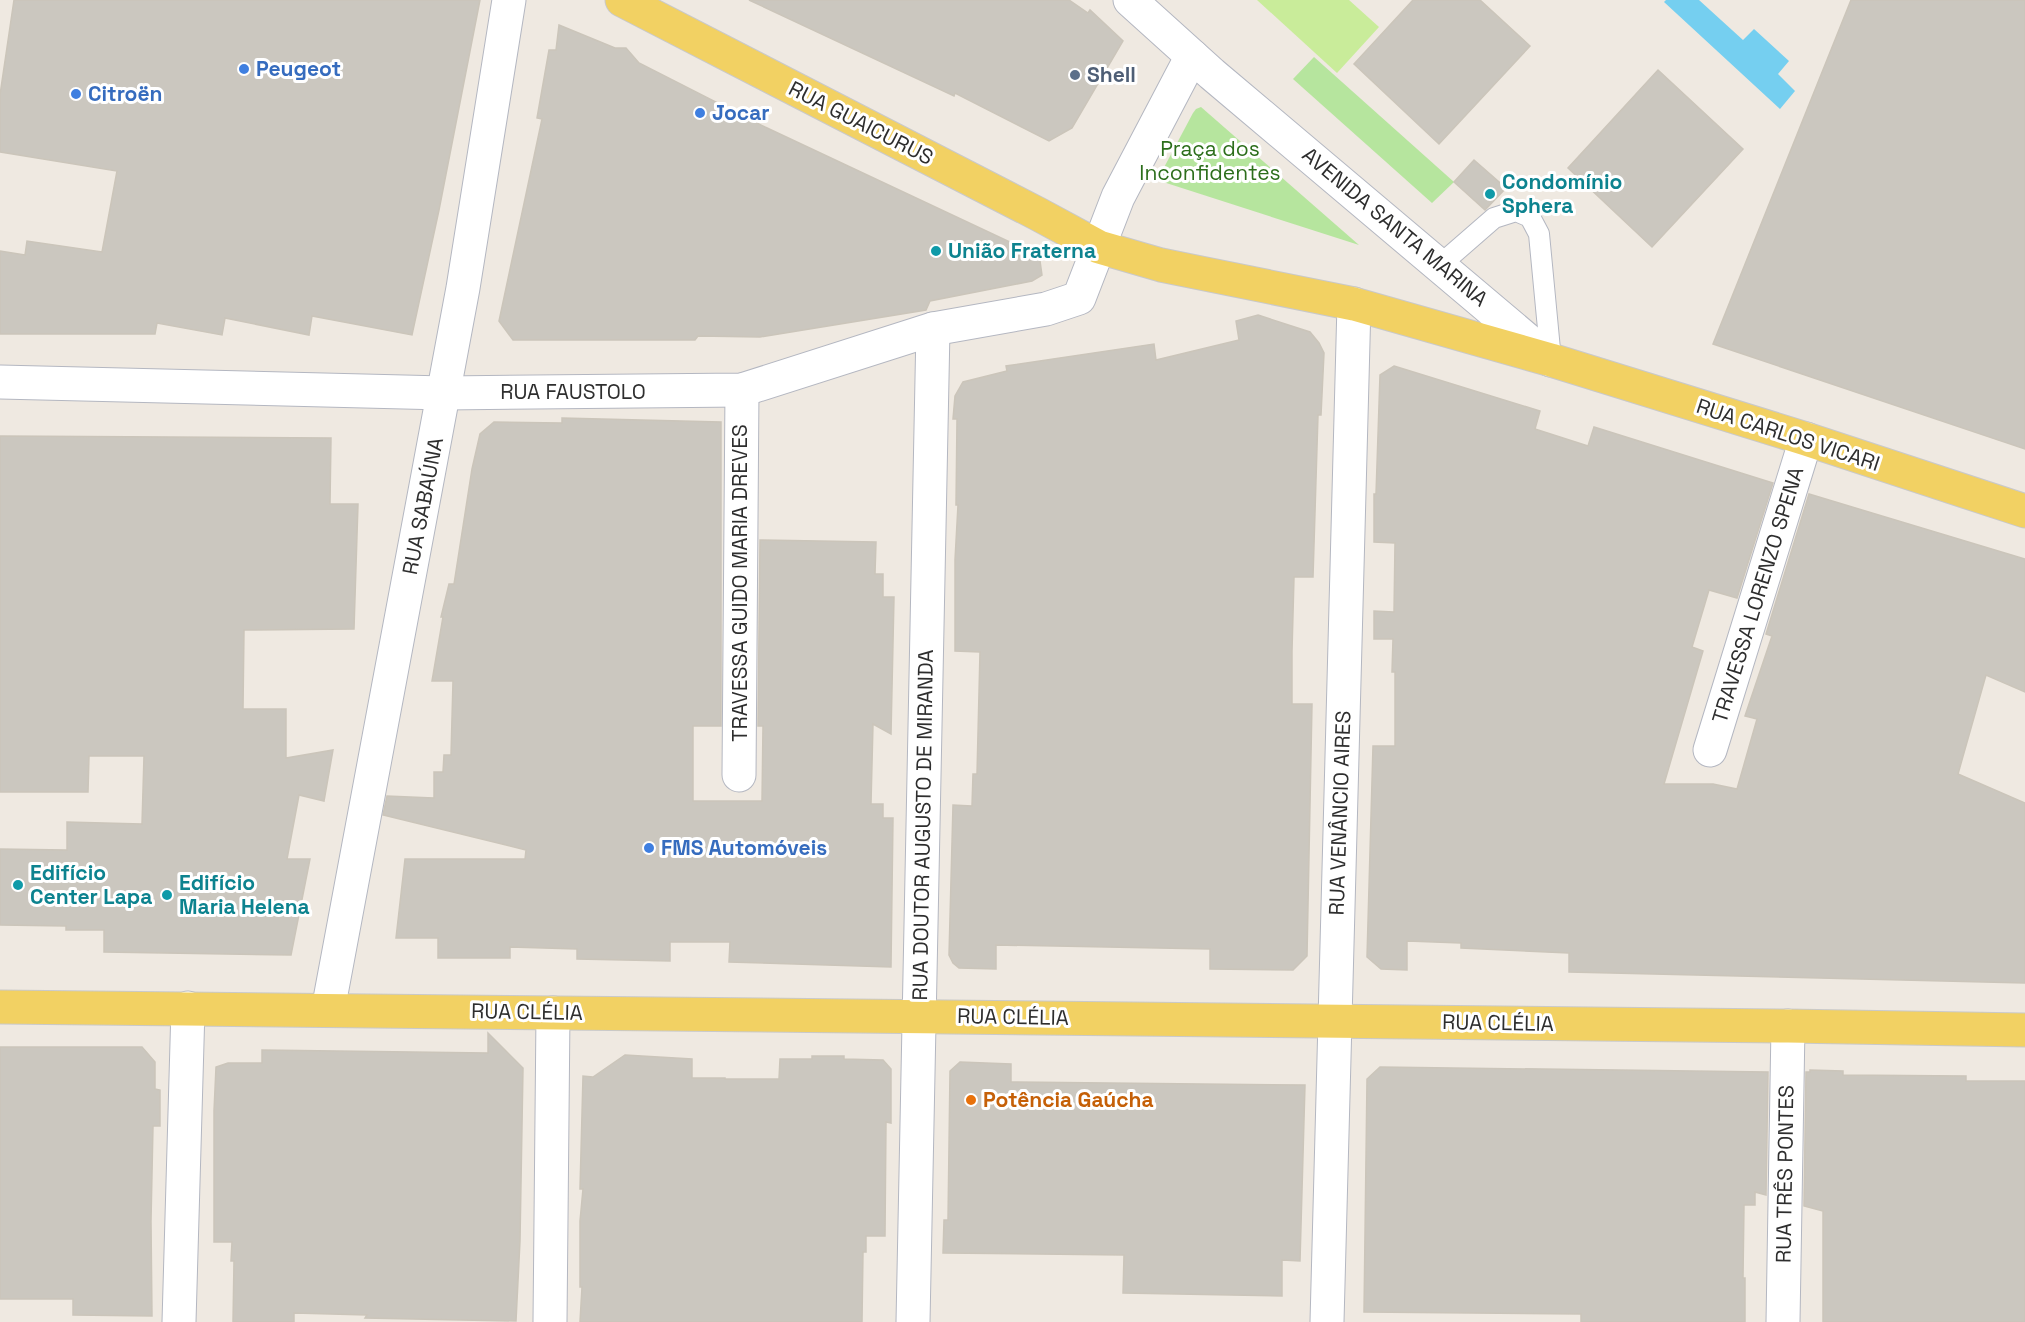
<svg xmlns="http://www.w3.org/2000/svg" width="2025" height="1322" font-family="'Space Grotesk',sans-serif">
	<style>
		.green { fill: #b6e59e }
		.pitch { fill: #c9ec9a }
		.water { fill: #75cff0 }
		.building { fill: #cbc7bf; stroke: #cbc5ba; stroke-width: 1.5 }
		.lines { fill: none; stroke-linecap: round; stroke-linejoin: round }
		.service-casing { stroke: #b4b7c1; stroke-width: 22 }
		.minor-casing { stroke: #b4b7c1; stroke-width: 35 }
		.tertiary-casing { stroke: #b4b7c1; stroke-width: 35 }
		.primary-casing { stroke: #c9c9c9; stroke-width: 35 }
		.service { stroke: #fff; stroke-width: 20 }
		.minor { stroke: #fff; stroke-width: 33 }
		.tertiary { stroke: #fff; stroke-width: 33 }
		.primary { stroke: #f2d163; stroke-width: 33 }
		.shop-dot { fill: #3f7fe0; stroke: #fff; stroke-width: 2 }
		.service-dot { fill: #5c6f8a; stroke: #fff; stroke-width: 2 }
		.culture-dot { fill: #0f9aa8; stroke: #fff; stroke-width: 2 }
		.food-dot { fill: #e8710a; stroke: #fff; stroke-width: 2 }
		.labels { text-anchor: middle; stroke-width: 6; stroke-linejoin: round; paint-order: stroke }
		.shop-label { font-size: 21px; font-weight: bold; fill: #366cbe; stroke: #fff; text-anchor: start }
		.service-label { font-size: 21px; font-weight: bold; fill: #4e5e75; stroke: #fff; text-anchor: start }
		.street-label { font-size: 21px; fill: #2e2e2e; stroke: #fff }
		.park-label { font-size: 21px; fill: #2c6e1b; stroke: #fff }
		.culture-label { font-size: 21px; font-weight: bold; fill: #0d838f; stroke: #fff; text-anchor: start }
		.food-label { font-size: 21px; font-weight: bold; fill: #c56008; stroke: #fff; text-anchor: start }
	</style>
	<rect width="100%" height="100%" fill="#efe9e1"/>
	<!-- green -->
	<g class="green">
		<polygon points="1314,57 1454,182 1432,203 1293,79"/>
		<polygon points="1201,107 1359,245 1160,181 1160,175 1193,113 1196,109"/>
	</g>
	<!-- pitch -->
	<polygon class="pitch" points="1257,0 1349,0 1379,27 1337,73"/>
	<!-- water -->
	<polygon class="water" points="1666,0 1699,0 1743,40 1754,29 1789,61 1778,74 1795,91 1780,109 1664,2"/>
	<!-- building -->
	<g class="building">
		<polygon points="14,0 480,0 439,210 412,335 312,316 309,335 225,318 222,335 157,323 155,334 0,334 0,251 25,255 27,241 102,252 117,171 0,152 0,95"/>
		<polygon points="749,0 1069,0 1088,13 1090,10 1123,41 1072,128 1049,141 955,93 954,96"/>
		<polygon points="1413,0 1480,0 1530,46 1439,144 1354,64"/>
		<polygon points="1851,0 2025,0 2025,449 1713,344"/>
		<polygon points="559,25 615,48 626,48 639,63 765,127 1033,253 1040,261 1042,275 1032,281 930,301 926,310 760,337 698,336 695,340 513,340 499,321 542,119 537,118 549,50 556,50"/>
		<polygon points="1658,70 1743,149 1652,247 1568,168"/>
		<polygon points="1474,160 1506,188 1485,210 1454,182"/>
		<polygon points="1258,315 1310,332 1319,343 1324,353 1321,415 1318,415 1313,577 1294,577 1292,651 1292,704 1312,704 1307,956 1293,970 1210,969 1210,949 996,945 996,969 959,968 953,963 949,955 953,805 972,806 973,774 977,774 980,652 955,651 955,560 958,505 956,505 957,419 953,419 955,396 963,382 1007,371 1006,366 1154,344 1156,360 1239,340 1236,321"/>
		<polygon points="1394,366 1540,411 1535,429 1588,446 1594,427 1773,483 1737,598 1709,590 1692,647 1703,651 1664,784 1713,784 1737,789 1757,719 1745,716 1772,636 1766,634 1809,494 2025,559 2025,692 1986,675 1958,774 2025,803 2025,983 1569,972 1569,953 1461,948 1461,943 1407,941 1407,970 1381,969 1367,957 1373,746 1395,746 1395,672 1392,672 1393,639 1374,639 1374,611 1394,612 1395,543 1374,542 1374,494 1376,494 1380,375"/>
		<polygon points="562,418 721,422 721,726 693,726 693,801 762,801 763,726 758,726 760,540 876,542 875,574 883,574 883,597 894,597 891,734 873,724 871,804 883,804 883,818 893,818 891,967 729,962 730,942 670,942 670,961 577,959 577,949 510,947 510,958 438,958 438,938 396,938 405,859 525,859 526,850 383,815 387,796 434,798 434,772 443,772 444,755 451,755 453,681 432,681 443,617 441,617 449,584 454,584 472,469 480,434 494,422 562,423"/>
		<polygon points="0,436 331,438 330,504 358,504 354,629 244,630 243,709 286,709 286,758 333,750 324,801 299,795 287,859 310,859 291,955 104,952 104,930 66,930 66,926 0,925 0,849 67,850 67,822 142,824 144,756 89,756 88,792 0,792"/>
		<polygon points="488,1033 523,1068 520,1241 516,1321 365,1318 367,1315 294,1313 294,1322 233,1322 234,1261 231,1261 232,1242 214,1242 214,1111 216,1067 228,1063 262,1063 262,1050 488,1053"/>
		<polygon points="0,1047 142,1047 155,1062 155,1089 160,1090 160,1126 153,1126 151,1221 152,1316 73,1315 73,1299 0,1299"/>
		<polygon points="625,1055 692,1059 692,1078 725,1078 725,1079 779,1079 780,1059 812,1059 812,1056 844,1056 844,1059 883,1060 891,1069 891,1123 886,1122 885,1236 866,1236 866,1252 863,1252 862,1322 580,1322 582,1287 580,1287 580,1221 583,1189 580,1189 583,1076 593,1077"/>
		<polygon points="960,1062 1011,1064 1011,1082 1305,1085 1300,1261 1282,1260 1282,1296 1123,1293 1124,1255 943,1253 944,1220 948,1220 950,1071"/>
		<polygon points="1380,1067 1768,1072 1766,1195 1755,1192 1755,1205 1744,1205 1743,1278 1745,1278 1745,1322 1581,1322 1581,1314 1364,1312 1367,1079"/>
		<polygon points="1810,1070 1843,1071 1843,1075 1966,1076 1966,1081 2025,1081 2025,1322 1823,1322 1823,1211 1804,1206 1806,1072 1810,1072"/>
	</g>
	<g class="lines">
		<!-- service casing -->
		<g class="service-casing">
			<polyline id="service" points="1440,265 1494,218 1516,211 1530,217 1539,234 1551,360"/>
		</g>
		<!-- minor casing -->
		<g class="minor-casing">
			<g id="minor">
				<polyline points="1130,0 1212,74 1551,360"/>
				<polyline points="444,393 742,390 933,329 1046,309 1079,298 1118,197 1192,56"/>
				<polyline points="1710,750 1806,439"/>
				<polyline points="739,775 742,390"/>
				<polyline points="179,1322 188,1008"/>
				<polyline points="550,1322 553,1013"/>
				<polyline points="913,1322 933,329"/>
				<polyline points="1327,1322 1354,304"/>
				<polyline points="1783,1322 1788,1026"/>
			</g>
		</g>
		<!-- tertiary casing -->
		<g class="tertiary-casing">
			<g id="tertiary">
				<polyline points="0,382 444,393"/>
				<polyline points="328,1010 463,288 509,0"/>
			</g>
		</g>
		<!-- primary casing -->
		<g class="primary-casing">
			<g id="primary">
				<polyline points="622,0 1038,214 1099,247 1161,265 1354,304 1551,360 1806,439 2025,511"/>
				<polyline points="0,1007 1788,1026 2025,1030"/>
			</g>
		</g>
		<!-- service -->
		<use href="#service" class="service"/>
		<!-- minor -->
		<use href="#minor" class="minor"/>
		<!-- tertiary -->
		<use href="#tertiary" class="tertiary"/>
		<!-- primary -->
		<use href="#primary" class="primary"/>
	</g>
	<!-- markers -->
	<g class="shop-dot">
		<circle cx="244" cy="69" r="6"/>
		<circle cx="76" cy="94" r="6"/>
		<circle cx="700" cy="113" r="6"/>
		<circle cx="649" cy="848" r="6"/>
	</g>
	<circle class="service-dot" cx="1075" cy="75" r="6"/>
	<g class="culture-dot">
		<circle cx="1490" cy="194" r="6"/>
		<circle cx="936" cy="251" r="6"/>
		<circle cx="18" cy="885" r="6"/>
		<circle cx="167" cy="895" r="6"/>
	</g>
	<circle class="food-dot" cx="971" cy="1100" r="6"/>
	<g class="labels">
		<!-- shop labels -->
		<g class="shop-label">
			<text x="256" y="76">Peugeot</text>
			<text x="88" y="101">Citroën</text>
			<text x="712" y="120">Jocar</text>
			<text x="661" y="855">FMS Automóveis</text>
		</g>
		<!-- service labels -->
		<g class="service-label">
			<text x="1087" y="82">Shell</text>
		</g>
		<!-- street labels -->
		<g class="street-label">
			<text transform="translate(861 123) rotate(27)" y="7">RUA GUAICURUS</text>
			<text transform="translate(1395 227) rotate(40)" y="7">AVENIDA SANTA MARINA</text>
			<text x="573" y="399">RUA FAUSTOLO</text>
			<text transform="translate(1788 435) rotate(18)" y="7">RUA CARLOS VICARI</text>
			<text transform="translate(423 506) rotate(-79)" y="7">RUA SABAÚNA</text>
			<text transform="translate(740 583) rotate(-90)" y="7">TRAVESSA GUIDO MARIA DREVES</text>
			<text transform="translate(1758 595) rotate(-73)" y="7">TRAVESSA LORENZO SPENA</text>
			<text transform="translate(1340 813) rotate(-88)" y="7">RUA VENÂNCIO AIRES</text>
			<text transform="translate(923 825) rotate(-89)" y="7">RUA DOUTOR AUGUSTO DE MIRANDA</text>
			<text transform="translate(527 1012) rotate(1)" y="7">RUA CLÉLIA</text>
			<text transform="translate(1013 1017) rotate(1)" y="7">RUA CLÉLIA</text>
			<text transform="translate(1498 1023) rotate(1)" y="7">RUA CLÉLIA</text>
			<text transform="translate(1785 1174) rotate(-89)" y="7">RUA TRÊS PONTES</text>
		</g>
		<!-- park labels -->
		<g class="park-label">
			<text x="1210" y="156">Praça dos<tspan x="1210" dy="24">Inconfidentes</tspan></text>
		</g>
		<!-- culture labels -->
		<g class="culture-label">
			<text x="1502" y="189">Condomínio<tspan x="1502" dy="24">Sphera</tspan></text>
			<text x="948" y="258">União Fraterna</text>
			<text x="30" y="880">Edifício<tspan x="30" dy="24">Center Lapa</tspan></text>
			<text x="179" y="890">Edifício<tspan x="179" dy="24">Maria Helena</tspan></text>
		</g>
		<!-- food labels -->
		<g class="food-label">
			<text x="983" y="1107">Potência Gaúcha</text>
		</g>
	</g>
</svg>
